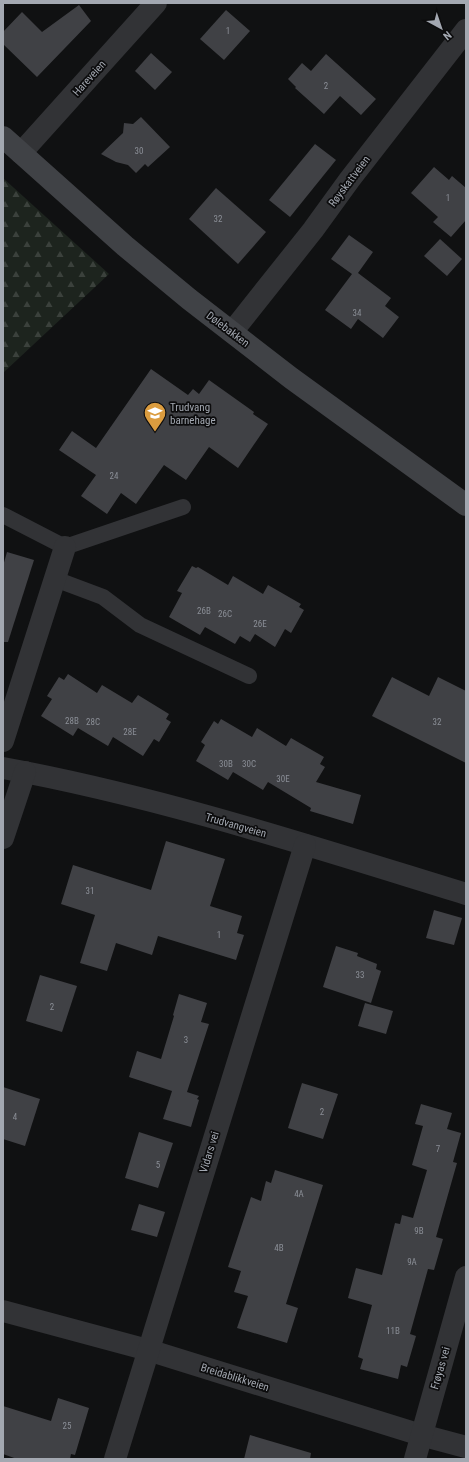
<svg xmlns="http://www.w3.org/2000/svg" width="469" height="1462" font-family="'Roboto Condensed',sans-serif">
	<style>
		.forest { fill: url(#forest-firs) }
		.building { fill: #404145 }
		.lines { fill: none; stroke-linecap: round; stroke-linejoin: round }
		.service { stroke: #323336; stroke-width: 16 }
		.minor { stroke: #323336; stroke-width: 22 }
		.secondary { stroke: #404246; stroke-width: 22 }
		.labels { text-anchor: middle; stroke-width: 3.5; stroke-linejoin: round; paint-order: stroke }
		.number-label { font-size: 9px; fill: #8a8e96 }
		.street-label { font-size: 11px; fill: #a3a8b1; stroke: #0c0c0d }
		.poi-label { font-size: 11px; fill: #a3a8b1; stroke: #0c0c0d; text-anchor: start }
	</style>
	<defs>
		<pattern id="forest-firs" width="22" height="20" patternUnits="userSpaceOnUse"><rect width="22" height="20" fill="#1d241e"/><path d="M5 1l3.5 6h-7zM16 11l3.5 6h-7z" fill="#3b413c"/></pattern>
	</defs>
	<rect width="100%" height="100%" fill="#101112"/>
	<!-- forest -->
	<polygon class="forest" points="3,178 109,274 3,373"/>
	<!-- building -->
	<g class="building">
		<polygon points="79,5 91,21 37,77 3,44 3,32 22,12 42,32"/>
		<polygon points="226,10 250,31 224,60 200,39"/>
		<polygon points="151,53 172,72 155,90 135,71"/>
		<polygon points="326,54 376,99 361,115 340,96 324,114 295,88 296,87 288,79 302,63 311,71"/>
		<polygon points="141,117 170,147 148,167 145,164 136,173 128,165 116,162 101,154 123,133 124,123 133,124"/>
		<polygon points="315,144 336,160 290,217 269,200"/>
		<polygon points="434,167 449,180 452,176 466,188 466,220 451,237 433,222 438,217 411,193"/>
		<polygon points="216,188 266,232 238,264 189,219"/>
		<polygon points="349,235 373,252 358,273 391,298 385,306 399,317 383,338 358,319 351,329 325,310 352,274 331,259"/>
		<polygon points="440,239 462,259 447,276 424,256"/>
		<polygon points="151,369 188,395 193,389 199,394 209,380 254,412 253,414 268,424 238,468 209,447 186,480 164,465 136,504 121,493 107,514 81,496 96,475 59,450 72,431 96,448"/>
		<polygon points="7,552 34,560 8,642 3,642 3,566"/>
		<polygon points="192,566 196,568 198,567 228,585 233,576 263,594 268,585 301,604 299,607 304,610 291,633 285,629 275,647 255,634 250,642 240,636 235,644 205,627 200,635 169,617 182,593 177,591"/>
		<polygon points="68,674 97,693 102,685 132,703 138,695 169,714 166,719 171,722 159,742 154,739 143,756 113,737 108,746 78,728 73,736 41,716 52,699 47,696 59,677 64,680"/>
		<polygon points="392,677 429,696 438,677 466,691 466,763 372,716"/>
		<polygon points="221,719 252,737 257,728 286,746 291,738 324,757 320,764 325,767 316,782 361,795 353,824 310,811 311,808 268,782 263,790 233,772 228,780 196,761 205,745 201,742 214,721 218,724"/>
		<polygon points="166,841 225,859 210,906 242,916 237,933 244,935 236,960 158,936 152,955 116,943 107,971 80,963 95,915 61,904 73,865 151,890"/>
		<polygon points="434,910 462,918 454,945 426,938"/>
		<polygon points="336,946 358,953 357,956 377,964 376,969 381,971 371,1003 323,987"/>
		<polygon points="40,975 77,986 62,1032 26,1021"/>
		<polygon points="179,994 207,1003 201,1022 209,1024 187,1092 199,1096 197,1099 199,1100 191,1127 163,1119 172,1091 129,1077 137,1051 161,1059 174,1016 173,1015"/>
		<polygon points="365,1003 393,1011 386,1034 358,1026"/>
		<polygon points="302,1083 338,1094 323,1139 288,1128"/>
		<polygon points="3,1087 40,1099 25,1146 3,1139"/>
		<polygon points="421,1104 452,1113 447,1129 461,1133 453,1162 457,1163 453,1177 436,1237 443,1239 434,1270 428,1269 410,1334 416,1336 407,1367 401,1365 398,1379 360,1369 363,1359 358,1357 372,1305 348,1298 356,1268 382,1275 395,1223 400,1224 402,1215 413,1218 427,1170 412,1165 423,1126 415,1124"/>
		<polygon points="139,1132 173,1143 158,1188 125,1178"/>
		<polygon points="275,1170 323,1185 286,1304 298,1308 287,1343 237,1328 248,1296 234,1292 241,1271 228,1267 251,1197 261,1201 266,1181 271,1183"/>
		<polygon points="139,1204 165,1212 157,1237 131,1230"/>
		<polygon points="58,1398 89,1408 75,1455 71,1454 70,1459 17,1459 3,1454 3,1406 51,1421"/>
		<polygon points="250,1435 311,1453 310,1459 244,1459"/>
	</g>
	<g class="lines">
		<!-- service -->
		<g class="service">
			<polyline points="3,515 65,547 183,507"/>
			<polyline points="55,579 103,597 140,625 249,676"/>
		</g>
		<!-- minor -->
		<g class="minor">
			<polyline points="21,153 156,3"/>
			<polyline points="232,332 313,230 350,179 466,30"/>
			<polyline points="3,741 65,547"/>
			<path d="M3,768C161,797 313,847 466,894"/>
			<polyline points="3,838 25,772"/>
			<polyline points="3,1311 148,1350 421,1435 466,1447"/>
			<polyline points="115,1459 305,845"/>
			<polyline points="415,1459 466,1277"/>
		</g>
		<!-- secondary -->
		<polyline class="secondary" points="3,137 125,246 189,299 291,378 466,505"/>
	</g>
	<!-- icons -->
	<defs>
		<g id="school-pin" transform="scale(1.15)"><path d="M0 17L-7.5 6A9.5 9.5 0 1 1 7.5 6Z" fill="#db9c3f" stroke="#0c0c0d"/><path d="M0-5L7-2L0 1L-7-2ZM-4 1L0 2.5L4 1V4Q0 6-4 4Z" fill="#fff"/></g>
	</defs>
	<g fill-rule="evenodd">
		<use href="#school-pin" x="155" y="413"/>
	</g>
	<g class="labels">
		<!-- number labels -->
		<g class="number-label">
			<text x="228" y="34">1</text>
			<text x="326" y="89">2</text>
			<text x="139" y="154">30</text>
			<text x="448" y="201">1</text>
			<text x="218" y="222">32</text>
			<text x="357" y="316">34</text>
			<text x="114" y="479">24</text>
			<text x="204" y="614">26B</text>
			<text x="225" y="617">26C</text>
			<text x="260" y="627">26E</text>
			<text x="72" y="724">28B</text>
			<text x="93" y="725">28C</text>
			<text x="437" y="725">32</text>
			<text x="130" y="735">28E</text>
			<text x="226" y="767">30B</text>
			<text x="249" y="767">30C</text>
			<text x="283" y="782">30E</text>
			<text x="90" y="894">31</text>
			<text x="219" y="938">1</text>
			<text x="360" y="978">33</text>
			<text x="52" y="1010">2</text>
			<text x="186" y="1043">3</text>
			<text x="322" y="1115">2</text>
			<text x="15" y="1120">4</text>
			<text x="438" y="1152">7</text>
			<text x="158" y="1168">5</text>
			<text x="299" y="1197">4A</text>
			<text x="419" y="1234">9B</text>
			<text x="279" y="1251">4B</text>
			<text x="412" y="1265">9A</text>
			<text x="393" y="1334">11B</text>
			<text x="67" y="1429">25</text>
		</g>
		<!-- street labels -->
		<g class="street-label">
			<text transform="translate(89 78) rotate(-48)" y="4">Hareveien</text>
			<text transform="translate(349 181) rotate(-53)" y="4">Røyskattveien</text>
			<text transform="translate(228 329) rotate(37)" y="4">Dølebakken</text>
			<text transform="translate(236 825) rotate(16)" y="4">Trudvangveien</text>
			<text transform="translate(209 1152) rotate(-73)" y="4">Vidars vei</text>
			<text transform="translate(440 1368) rotate(-74)" y="4">Frøyas vei</text>
			<text transform="translate(235 1377) rotate(17)" y="4">Breidablikkveien</text>
		</g>
		<!-- poi labels -->
		<g class="poi-label">
			<text x="170" y="411">Trudvang<tspan x="170" dy="13">barnehage</tspan></text>
		</g>
	</g>
	<!-- border -->
	<rect width="469" height="1462" fill="none" stroke="#a3a8b1" stroke-width="8"/>
	<!-- north arrow -->
	<g transform="translate(441 28) rotate(140)" stroke="#0c0c0d" stroke-width="3" paint-order="stroke">
	<path d="M0-3L7 15L0 10L-7 15Z" fill="#a3a8b1"/>
	<text y="-6" font-size="11" font-weight="bold" text-anchor="middle" fill="#a3a8b1">N</text>
	</g>
</svg>
